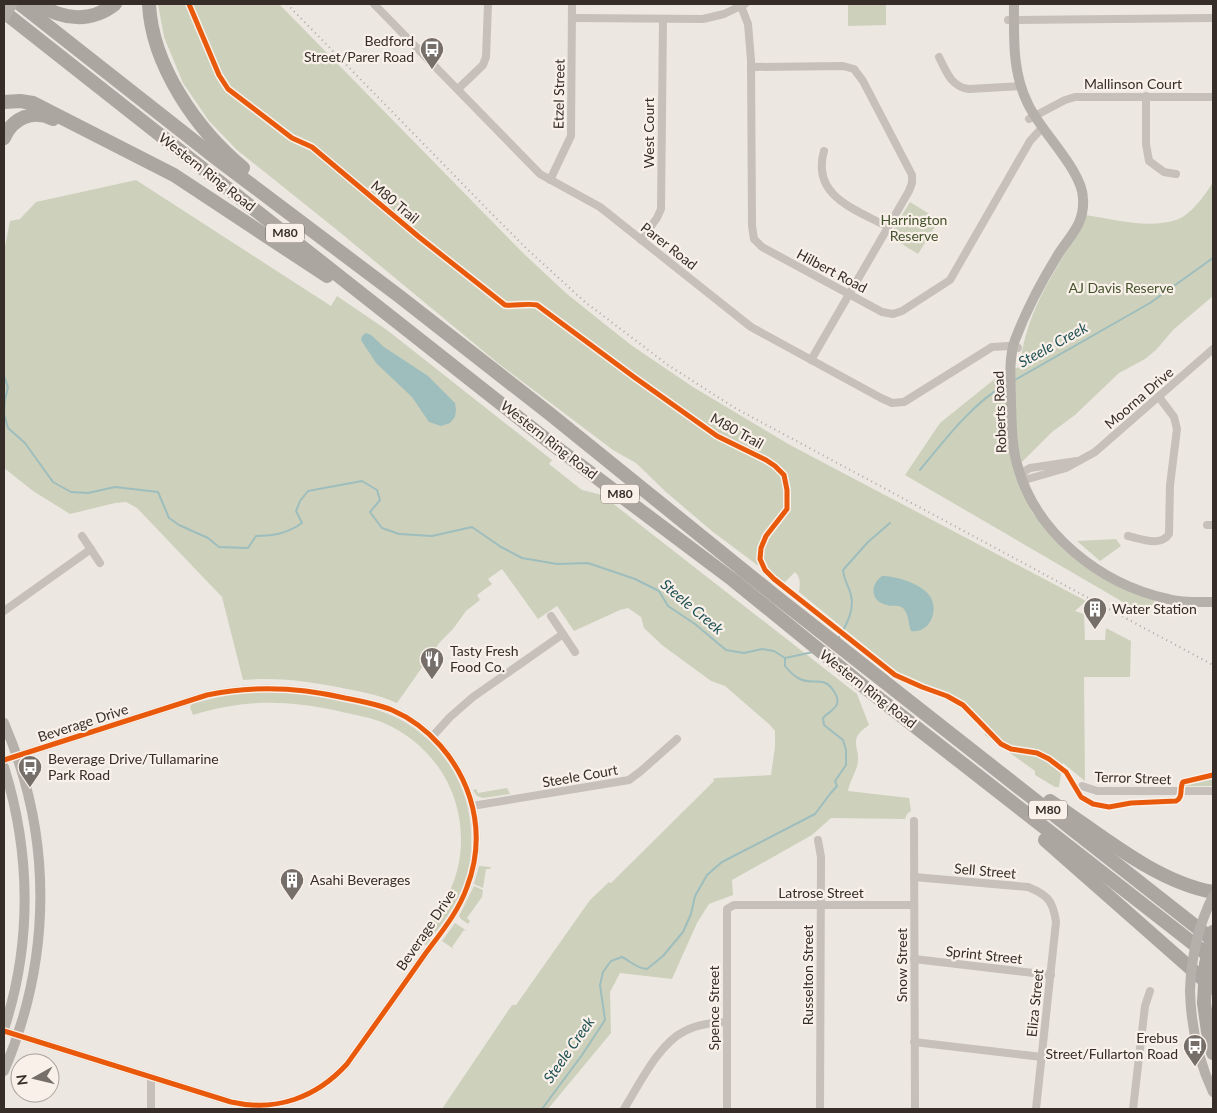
<svg xmlns="http://www.w3.org/2000/svg" width="1217" height="1113" font-family="Lato,sans-serif">
	<style>
		.green { fill: #cdd1bc }
		.water { fill: #9ebdbd }
		.lines { fill: none; stroke-linecap: round; stroke-linejoin: round }
		.stream { stroke: #9ebdbd; stroke-width: 2 }
		.street { stroke: #c6bfba; stroke-width: 8 }
		.secondary { stroke: #b6b0ab; stroke-width: 10 }
		.highway { stroke: #aba6a0; stroke-width: 14 }
		.rail { stroke: #ada8a4; stroke-width: 2; stroke-dasharray: 1 4; stroke-linecap: butt }
		.secondary-bridge { stroke: #b6b0ab; stroke-width: 10 }
		.primary-bridge { stroke: #b4aea9; stroke-width: 11 }
		.highway-bridge { stroke: #aba6a0; stroke-width: 14 }
		.cycleway-casing { stroke: #f9f1e9; stroke-width: 8 }
		.cycleway { stroke: #e8590c; stroke-width: 5 }
		.labels { text-anchor: middle; stroke-width: 4.5; stroke-linejoin: round; paint-order: stroke }
		.shield { fill: #f9f1e9; stroke: #706862; stroke-width: 1 }
		.shield-label { font-size: 12px; font-weight: bold; fill: #362d28 }
		.poi-label { font-size: 14px; fill: #362d28; stroke: #f9f1e9; text-anchor: start }
		.street-label { font-size: 14px; fill: #362d28; stroke: #f9f1e9 }
		.park-label { font-size: 14px; fill: #45532d; stroke: #f9f1e9 }
		.water-label { font-size: 15px; font-style: italic; fill: #205256; stroke: #f9f1e9 }
	</style>
	<rect width="100%" height="100%" fill="#ece7e1"/>
	<!-- green -->
	<g class="green">
		<path d="M158,4H279L523,253L567,294L631,345L693,387L790,445L1086,601L1075,611L1084,614L1085,640H1105L1106,628L1131,641L1130,677H1084L1085,781L1063,763L1059,787H1055L1035,775V771L985,735C985,729 981,726 977,722C958,698 928,691 900,682L896,671L799,592C800,584 801,578 795,572L783,584L713,532L666,492L636,463L613,450L499,364L337,230L237,150L209,121L183,83L164,37Z"/>
		<polygon points="848,4 886,4 886,25 848,26"/>
		<path d="M136,180L331,306L337,296L387,330L552,460L549,464L582,490L602,495L857,694L869,725C865,728 859,732 857,737C854,744 858,750 858,757C859,769 850,779 848,791L909,798L911,811L907,814L905,819L831,818L812,835L732,880L733,895L709,904L697,923L672,979L620,973L610,992L611,1033L548,1109H442L512,1005H516L590,900L609,882L611,883L714,781L713,779L716,778L771,775L775,747V731L769,724L725,686L711,681L662,645L644,628L641,617L628,608L620,610L574,631L557,606L538,619L502,569L488,579L492,584L477,595L480,600L466,611L453,629L440,642L397,703C377,694 358,691 337,687C305,681 275,677 243,680L222,597L137,508L126,502L115,503L70,514L33,491L4,468V251L10,221L20,219L36,202Z"/>
		<path d="M1213,182V296L1173,330L1156,350L1145,359L1119,373L1075,415L1052,432L1016,468L1032,512L1063,547L1108,576L1155,601L1147,616L905,475L940,423L1007,369L1010,370L1020,367C1025,312 1054,273 1081,227L1085,215C1114,219 1147,229 1176,220C1190,216 1206,194 1213,182Z"/>
		<polygon points="910,202 939,220 918,254 889,236"/>
		<polygon points="1116,539 1121,546 1100,561 1077,541"/>
		<path d="M250,692C282,691 313,695 344,702C359,705 374,708 388,714C428,730 459,767 468,809C474,837 472,868 460,894C451,913 438,929 426,945L416,942C432,920 450,898 457,871C463,849 462,825 456,804C446,768 419,739 386,724C371,717 354,715 338,711C287,700 243,699 193,715L190,707L192,704L219,697Z"/>
		<polygon points="1213,777 1213,786 1184,786 1183,785 1193,780"/>
		<polygon points="507,788 510,794 483,798 477,796 473,790 476,789 478,793"/>
		<polygon points="479,866 491,867 490,869 486,869 483,888 474,884"/>
		<polygon points="474,886 483,890 482,897 467,918 470,921 468,924 461,919 459,916"/>
		<polygon points="455,923 467,931 464,930 452,947 455,950 442,941"/>
	</g>
	<!-- water -->
	<g class="water">
		<polygon points="366,333 371,335 384,347 428,376 455,403 456,410 455,417 450,423 441,426 429,422 412,397 376,363 361,340 362,336"/>
		<path d="M882,576C896,576 924,584 931,598C939,613 928,634 911,631C908,623 909,614 903,608C897,604 893,607 887,605C871,602 869,585 882,576Z"/>
	</g>
	<g class="lines">
		<!-- stream -->
		<g class="stream">
			<path d="M4,376L8,387L5,400L4,414L8,428L25,443L53,482L71,492L88,493L115,487L158,492L169,518L179,525L208,538L219,547L248,548L256,536C274,536 288,533 302,523L296,511L300,501L308,491L362,481L377,490L380,500L370,512L382,528L399,534L432,536L472,527L501,547L522,558L557,564L588,563L635,579L659,591L668,606L695,624L726,650L744,653L762,649L774,651L785,658"/>
			<polyline points="1013,381 1150,303 1213,258"/>
			<path d="M920,470C943,442 974,401 1007,384"/>
			<path d="M838,639C847,624 857,607 849,589C846,582 844,578 843,570L868,542L890,523"/>
			<path d="M542,1109L582,1055L605,1020L600,985L603,972L611,961L622,957C632,962 636,968 647,969L663,956L683,932L691,914L695,896L707,875L722,862L815,814L830,794L837,786L835,781L846,765V750L843,740L824,725L823,718C827,713 835,710 837,704C838,700 837,696 835,693C824,674 814,686 800,679C793,676 789,671 785,666V658L813,652"/>
		</g>
		<!-- street -->
		<g class="street">
			<polyline points="374,4 540,174 600,207 751,327 881,398 892,403 904,402 992,347 1009,346 1018,348"/>
			<polyline points="741,6 748,24 751,60 752,226 754,239 762,247 882,312 893,314 902,311 950,280 1030,141 1042,128"/>
			<polyline points="572,18 703,19 724,14 745,4"/>
			<polyline points="1008,20 1213,18"/>
			<path d="M939,57C946,71 951,87 969,89L1021,86"/>
			<polyline points="751,67 843,66 854,69 863,81 912,175 912,183 909,191 811,360"/>
			<polyline points="458,89 483,65 486,57 488,4"/>
			<polyline points="1146,96 1146,144 1149,161 1164,172 1176,174"/>
			<polyline points="1029,119 1065,100 1075,97 1213,97"/>
			<path d="M824,151C811,196 855,209 888,227"/>
			<polyline points="550,180 571,136 572,4"/>
			<polyline points="641,240 657,218 661,209 663,19"/>
			<polyline points="1077,461 1030,468 1025,471 1021,477 1028,479 1066,468 1095,452 1213,349"/>
			<polyline points="1207,525 1213,525"/>
			<polyline points="82,536 100,563"/>
			<path d="M1128,536C1141,539 1161,547 1169,534L1170,485L1177,429L1174,417L1159,397"/>
			<polyline points="4,611 91,549"/>
			<polyline points="551,616 575,652"/>
			<polyline points="432,737 450,717 473,697 563,634"/>
			<path d="M4,760L207,695C254,685 298,687 345,698C361,701 377,704 392,710C429,726 458,760 470,798C479,827 478,858 467,887C458,913 439,935 423,957C398,993 372,1029 347,1064C316,1098 276,1112 231,1102L4,1031"/>
			<polyline points="1082,786 1097,791 1213,791"/>
			<polyline points="472,806 629,780 641,771 677,739"/>
			<polyline points="914,821 915,1109"/>
			<polyline points="818,840 821,857 820,1109"/>
			<path d="M914,877L1028,887C1048,895 1053,901 1056,922L1036,1109"/>
			<polyline points="914,959 1051,975"/>
			<polyline points="914,1042 1042,1057"/>
			<polyline points="151,1109 151,1077"/>
			<path d="M624,1109C639,1085 659,1043 685,1031C698,1024 712,1023 726,1022"/>
			<polyline points="727,1109 727,909 734,905 914,905"/>
			<polyline points="1133,1109 1145,1006 1150,991"/>
		</g>
		<!-- secondary -->
		<g class="secondary">
			<path d="M1014,4C1014,38 1012,72 1028,104C1041,132 1082,170 1083,198C1085,226 1068,237 1056,258C1040,284 1026,311 1015,340C1008,359 1011,384 1011,404C1012,424 1011,444 1017,464C1035,533 1100,584 1168,599C1183,603 1198,602 1213,602"/>
			<path d="M4,723C53,836 52,958 4,1071"/>
			<path d="M4,767C31,853 32,944 4,1029"/>
			<path d="M1190,991C1191,1026 1198,1060 1213,1092"/>
		</g>
		<!-- highway -->
		<g class="highway">
			<polyline points="20,4 217,159 399,296 550,414 774,595 1213,940"/>
			<path d="M38,4C63,20 91,23 115,4"/>
			<path d="M149,4C152,66 197,130 243,168"/>
			<polyline points="4,12 552,444 733,580 867,689 1213,959"/>
			<polyline points="4,102 20,101 33,103 174,175 327,276"/>
			<path d="M4,138C12,118 33,109 53,119"/>
			<path d="M1050,801C1099,833 1155,882 1213,892"/>
			<polyline points="1045,840 1213,988"/>
			<polyline points="1204,1003 1208,1032 1213,1053"/>
		</g>
		<!-- rail -->
		<polyline class="rail" points="287,4 493,215 527,249 585,302 668,365 735,408 1213,665"/>
		<!-- secondary-bridge -->
		<path class="secondary-bridge" d="M1190,991C1191,957 1198,926 1213,896"/>
		<!-- primary-bridge -->
		<polyline class="primary-bridge" points="4,17 12,4"/>
		<!-- highway-bridge -->
		<polyline class="highway-bridge" points="1204,1003 1206,964 1213,932"/>
		<!-- cycleway casing -->
		<g class="cycleway-casing">
			<g id="cycleway">
				<path d="M189,4L219,75L228,89L292,138L312,147L419,237L505,305C516,306 527,303 537,305L634,377L717,436L766,460L775,466L784,475L787,490V509L766,536L761,548L760,559L765,570L774,579L895,675L922,687L947,696L963,705L1001,744L1011,749L1037,753L1049,759L1066,772L1081,797L1093,804L1109,807L1131,803L1176,801C1184,797 1179,788 1183,782L1213,775"/>
				<path d="M4,760L207,695C254,685 298,687 345,698C361,701 377,704 392,710C429,726 458,760 470,798C479,827 478,858 467,887C458,913 439,935 423,957C398,993 372,1029 347,1064C316,1098 276,1112 231,1102L4,1031"/>
			</g>
		</g>
		<!-- cycleway -->
		<use href="#cycleway" class="cycleway"/>
	</g>
	<!-- icons -->
	<defs>
		<g id="bus-pin" transform="scale(1.25)"><path d="M0 17L-7.5 6A9.5 9.5 0 1 1 7.5 6Z" fill="#766e69" stroke="#f9f1e9"/><path d="M-5-6H5V4H4V6H2V4H-2V6H-4V4H-5ZM-3.5-4V0h7V-4ZM-3.5 1.2v1.5H-2V1.2ZM2 1.2v1.5H3.5V1.2Z" fill="#fff"/></g>
		<g id="building-pin" transform="scale(1.25)"><path d="M0 17L-7.5 6A9.5 9.5 0 1 1 7.5 6Z" fill="#766e69" stroke="#f9f1e9"/><path d="M-4-6H4V6H1V3H-1V6H-4ZM-2.5-4.3h1.7v1.8h-1.7ZM.8-4.3h1.7v1.8H.8ZM-2.5-1h1.7V.8h-1.7ZM.8-1h1.7V.8H.8Z" fill="#fff"/></g>
		<g id="restaurant-pin" transform="scale(1.25)"><path d="M0 17L-7.5 6A9.5 9.5 0 1 1 7.5 6Z" fill="#766e69" stroke="#f9f1e9"/><path d="M-5-6h1v4h1v-4h1v4h1v-4h1v5L-1.5 .5V6h-2V.5L-5-1ZM5-6V6H3V1.5H1.5Q1.5-4 5-6Z" fill="#fff"/></g>
	</defs>
	<g fill-rule="evenodd">
		<use href="#bus-pin" x="432" y="49"/>
		<use href="#building-pin" x="1095" y="609"/>
		<use href="#restaurant-pin" x="432" y="659"/>
		<use href="#bus-pin" x="30" y="767"/>
		<use href="#building-pin" x="292" y="880"/>
		<use href="#bus-pin" x="1195" y="1046"/>
	</g>
	<g class="labels">
		<!-- shield labels -->
		<g class="shield">
			<rect x="266" y="223.5" width="38" height="19" rx="4"/>
			<rect x="601" y="484.5" width="38" height="19" rx="4"/>
			<rect x="1029" y="800.5" width="38" height="19" rx="4"/>
		</g>
		<g class="shield-label">
			<text x="285" y="237">M80</text>
			<text x="620" y="498">M80</text>
			<text x="1048" y="814">M80</text>
		</g>
		<!-- poi labels -->
		<g class="poi-label">
			<text x="414" y="46" text-anchor="end">Bedford<tspan x="414" dy="16">Street/Parer Road</tspan></text>
			<text x="1112" y="614">Water Station</text>
			<text x="450" y="656">Tasty Fresh<tspan x="450" dy="16">Food Co.</tspan></text>
			<text x="48" y="764">Beverage Drive/Tullamarine<tspan x="48" dy="16">Park Road</tspan></text>
			<text x="310" y="885">Asahi Beverages</text>
			<text x="1178" y="1043" text-anchor="end">Erebus<tspan x="1178" dy="16">Street/Fullarton Road</tspan></text>
		</g>
		<!-- street labels -->
		<g class="street-label">
			<text x="1133" y="89">Mallinson Court</text>
			<text transform="translate(559 94) rotate(-89)" y="5">Etzel Street</text>
			<text transform="translate(649 133) rotate(-90)" y="5">West Court</text>
			<text transform="translate(207 172) rotate(38)" y="5">Western Ring Road</text>
			<text transform="translate(395 202) rotate(40)" y="5">M80 Trail</text>
			<text transform="translate(669 246) rotate(38)" y="5">Parer Road</text>
			<text transform="translate(832 271) rotate(28)" y="5">Hilbert Road</text>
			<text transform="translate(1139 398) rotate(-41)" y="5">Moorna Drive</text>
			<text transform="translate(1000 412) rotate(-92)" y="5">Roberts Road</text>
			<text transform="translate(737 431) rotate(29)" y="5">M80 Trail</text>
			<text transform="translate(549 440) rotate(38)" y="5">Western Ring Road</text>
			<text transform="translate(868 689) rotate(38)" y="5">Western Ring Road</text>
			<text transform="translate(83 723) rotate(-18)" y="5">Beverage Drive</text>
			<text transform="translate(580 776) rotate(-10)" y="5">Steele Court</text>
			<text transform="translate(1133 778) rotate(2)" y="5">Terror Street</text>
			<text transform="translate(985 871) rotate(5)" y="5">Sell Street</text>
			<text x="821" y="898">Latrose Street</text>
			<text transform="translate(426 930) rotate(-56)" y="5">Beverage Drive</text>
			<text transform="translate(984 955) rotate(6)" y="5">Sprint Street</text>
			<text transform="translate(902 965) rotate(-90)" y="5">Snow Street</text>
			<text transform="translate(808 975) rotate(-90)" y="5">Russelton Street</text>
			<text transform="translate(1035 1003) rotate(-84)" y="5">Eliza Street</text>
			<text transform="translate(714 1008) rotate(-90)" y="5">Spence Street</text>
		</g>
		<!-- park labels -->
		<g class="park-label">
			<text x="914" y="225">Harrington<tspan x="914" dy="16">Reserve</tspan></text>
			<text x="1121" y="293">AJ Davis Reserve</text>
		</g>
		<!-- water labels -->
		<g class="water-label">
			<text transform="translate(1053 345) rotate(-29)" y="5">Steele Creek</text>
			<text transform="translate(692 607) rotate(40)" y="5">Steele Creek</text>
			<text transform="translate(569 1050) rotate(-55)" y="5">Steele Creek</text>
		</g>
	</g>
	<!-- border -->
	<rect width="1217" height="1113" fill="none" stroke="#362d28" stroke-width="10"/>
	<!-- north arrow -->
	<g transform="translate(35 1078) rotate(262)"><circle r="24" fill="#f9f1e9" stroke="#aba39c"/>
	<path d="M0-4L9 19L0 12L-9 19Z" fill="#766e69"/>
	<text y="-8" font-size="14" font-weight="bold" text-anchor="middle" fill="#362d28">N</text>
	</g>
</svg>
